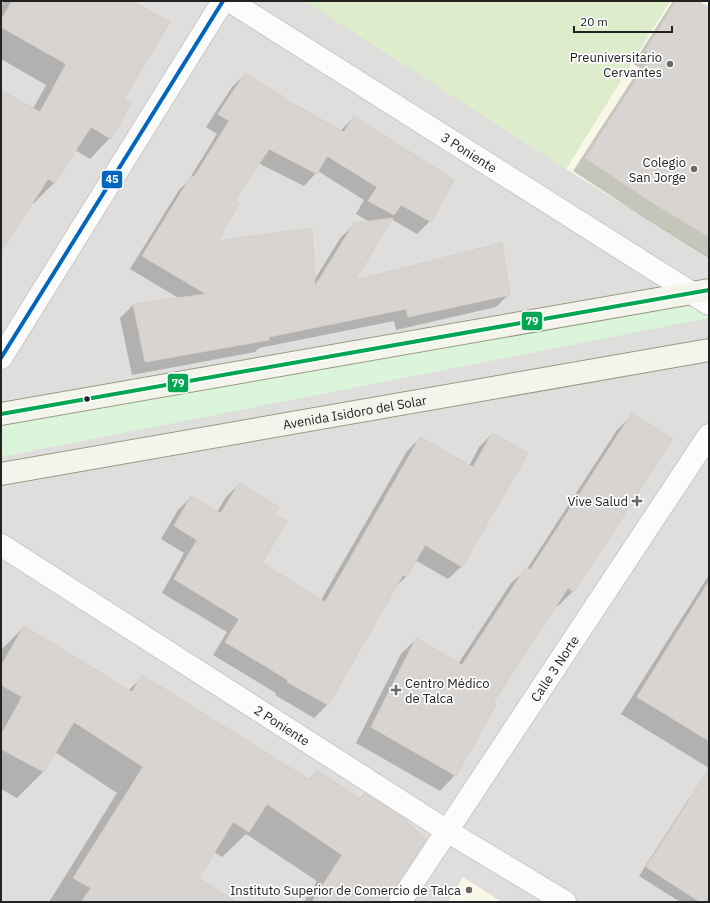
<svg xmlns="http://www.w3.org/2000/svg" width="710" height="903" font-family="'IBM Plex Sans',sans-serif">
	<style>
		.residential { fill: #dfdedc }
		.education { fill: #f8f7e8 }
		.grass { fill: #ddeccb }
		.park { fill: #daf5da }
		.shadow { fill: #0003; fill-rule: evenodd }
		.building { fill: #d7d4d2; stroke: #d3d0cc }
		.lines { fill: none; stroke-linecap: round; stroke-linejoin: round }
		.minor-casing { stroke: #c9c8c7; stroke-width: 24 }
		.secondary-casing { stroke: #999a82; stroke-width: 24 }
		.minor { stroke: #fdfcfc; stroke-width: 22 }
		.secondary { stroke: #f4f4ed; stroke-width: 22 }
		.bus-1-casing { stroke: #fff; stroke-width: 7 }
		.bus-2-casing { stroke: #fff; stroke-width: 7 }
		.bus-1 { stroke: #0065bd; stroke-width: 4 }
		.bus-2 { stroke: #00a651; stroke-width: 4 }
		.poi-dot { fill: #6a6968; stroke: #fff; stroke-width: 1.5 }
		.bus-dot { fill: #222; stroke: #fff; stroke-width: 1.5 }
		.labels { text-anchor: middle; stroke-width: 3.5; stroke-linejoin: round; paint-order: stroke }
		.poi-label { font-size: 13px; fill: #222; stroke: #fff; text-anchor: end }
		.street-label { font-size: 13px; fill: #222; stroke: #fff }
		.line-badge { stroke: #fff; stroke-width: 1.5 }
		.badge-label { font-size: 11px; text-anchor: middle; font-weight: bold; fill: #fff }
	</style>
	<rect width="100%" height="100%" fill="#f0eeeb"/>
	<!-- residential -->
	<rect class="residential" x="1" y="1" width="708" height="901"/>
	<!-- education -->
	<g class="education">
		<polygon points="670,1 709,1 709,257 566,169"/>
		<polygon points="463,877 502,902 448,902"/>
	</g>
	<!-- grass -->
	<polygon class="grass" points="305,1 670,1 566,169"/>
	<!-- park -->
	<polygon class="park" points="709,295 709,318 1,457 1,426"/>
	<!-- shadow -->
	<g class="shadow">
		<polygon points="4,1 130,1 122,99 110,138 90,159 75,150 54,183 33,204 32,203 1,250 1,102 33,109 46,85 1,59 1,7"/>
		<polygon points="673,1 696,1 709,9 709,258 640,215 573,171 640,68 633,64"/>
		<path d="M245,74L282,99L340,131L354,117L430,221L417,234L391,219L353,282L509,294L496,307L396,330L394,321L259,348L255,352L132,375L120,318L133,305L180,299L130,269L179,190L188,181L217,134L206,127L232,87ZM258,163L304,186L318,171L364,200L356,214L370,222L355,224L341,237L313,282L216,242L233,201Z"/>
		<polygon points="632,415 573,591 558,606 556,605 492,704 455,775 440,791 356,743 401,654 416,639 458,664 511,583 527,569 617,430"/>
		<polygon points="492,434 462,566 448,579 415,560 406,577 395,587 328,704 314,718 275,695 276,693 213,655 227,632 162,593 184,553 161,539 178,510 191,497 217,512 226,497 239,484 274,515 261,563 321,600 407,451 420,438 469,466 479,447"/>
		<polygon points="709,575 709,768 621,714"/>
		<polygon points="24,627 128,691 143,676 308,780 318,771 385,902 304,902 317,881 246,834 222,857 214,852 197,879 206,902 49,902 117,793 55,752 43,772 17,798 1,789 1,650"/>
		<polygon points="695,792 709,801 709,902 680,902 639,876 688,800"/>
	</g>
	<!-- building -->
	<g class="building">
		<polygon points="12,1 132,1 170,22 124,98 131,103 111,139 91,127 55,183 48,179 1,252 1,90 40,112 66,64 1,27 1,20"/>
		<polygon points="676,1 698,1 709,8 709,237 653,203 585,158 652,55 645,51"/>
		<polygon points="245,73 284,97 283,98 344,132 354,116 454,180 431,222 401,205 394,215 368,201 377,187 327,156 317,174 269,149 235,201 239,203 218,241 312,228 315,286 354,223 393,218 355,280 502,243 510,295 408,317 406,309 269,337 269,340 145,362 133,304 206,294 142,256 191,176 194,177 229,121 218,114"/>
		<polygon points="632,413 673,439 574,592 568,588 493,703 496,705 456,776 371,727 416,638 462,665 526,567 530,570"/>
		<polygon points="492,433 528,453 462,567 425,545 407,577 403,575 328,705 287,682 288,680 225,642 239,619 174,579 197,540 174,526 191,496 221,513 239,483 279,507 275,514 287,521 262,563 325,602 420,437 473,467"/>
		<polygon points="709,581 709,741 637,697"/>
		<polygon points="24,626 132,692 142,675 310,780 317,770 359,798 365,793 402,817 426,839 387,902 312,902 342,855 267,804 249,832 233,822 199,878 236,902 81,902 91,888 73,878 143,767 74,722 44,772 1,749 1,735 22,697 1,685 1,666"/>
		<polygon points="709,769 709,902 700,902 646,867"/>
	</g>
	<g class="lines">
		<!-- minor casing -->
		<g class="minor-casing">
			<g id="minor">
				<path id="s1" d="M230,1L709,304"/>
				<polyline points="1,358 223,1"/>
				<path id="s2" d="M1,545L447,831L565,902"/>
				<path id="s3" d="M400,902L709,435"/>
			</g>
		</g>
		<!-- secondary casing -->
		<g class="secondary-casing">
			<g id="secondary">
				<polyline points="1,414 709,290"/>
				<path id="s4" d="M1,474L709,350"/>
			</g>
		</g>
		<!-- minor -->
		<use href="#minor" class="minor"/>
		<!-- secondary -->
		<use href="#secondary" class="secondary"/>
		<!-- bus-1 casing -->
		<g class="bus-1-casing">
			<polyline id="bus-1" points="1,358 223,1"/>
		</g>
		<!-- bus-2 casing -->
		<g class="bus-2-casing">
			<polyline id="bus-2" points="1,414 709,290"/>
		</g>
		<!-- bus-1 -->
		<use href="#bus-1" class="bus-1"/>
		<!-- bus-2 -->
		<use href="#bus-2" class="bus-2"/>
	</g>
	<!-- markers -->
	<g class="poi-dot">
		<circle cx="670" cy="64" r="4"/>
		<circle cx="694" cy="169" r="4"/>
		<path d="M635 495h4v4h4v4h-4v4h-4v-4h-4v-4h4z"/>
		<path d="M394 684h4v4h4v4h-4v4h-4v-4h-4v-4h4z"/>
		<circle cx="469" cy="890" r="4"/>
	</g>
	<circle class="bus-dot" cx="87" cy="399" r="3.5"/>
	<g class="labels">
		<!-- poi labels -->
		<g class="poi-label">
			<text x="662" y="62">Preuniversitario<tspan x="662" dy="15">Cervantes</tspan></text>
			<text x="686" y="167">Colegio<tspan x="686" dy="15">San Jorge</tspan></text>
			<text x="628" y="506">Vive Salud</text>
			<text x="405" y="688" text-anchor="start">Centro Médico<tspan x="405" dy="15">de Talca</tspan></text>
			<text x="461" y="895">Instituto Superior de Comercio de Talca</text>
		</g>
		<!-- street labels -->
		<g class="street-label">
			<text dy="5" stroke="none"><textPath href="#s1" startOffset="283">3 Poniente</textPath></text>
			<text dy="5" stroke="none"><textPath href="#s4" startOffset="359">Avenida Isidoro del Solar</textPath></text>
			<text dy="5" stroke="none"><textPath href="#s3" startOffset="280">Calle 3 Norte</textPath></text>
			<text dy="5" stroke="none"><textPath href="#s2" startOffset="334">2 Poniente</textPath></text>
		</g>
	</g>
	<g class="line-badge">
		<rect x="101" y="170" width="22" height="19" rx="4" fill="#0065bd"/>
		<rect x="521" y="311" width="22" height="20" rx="4" fill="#00a651"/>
		<rect x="167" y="373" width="22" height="20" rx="4" fill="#00a651"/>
	</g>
	<g class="badge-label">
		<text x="112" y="183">45</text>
		<text x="532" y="325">79</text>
		<text x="178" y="387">79</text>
	</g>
	<!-- border -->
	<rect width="710" height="903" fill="none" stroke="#222222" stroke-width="4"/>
	<!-- scale -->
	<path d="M574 26v6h98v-6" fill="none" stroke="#222222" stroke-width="2"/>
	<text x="580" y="26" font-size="12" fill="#222222" stroke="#ffffff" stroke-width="3" paint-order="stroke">20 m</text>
</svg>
